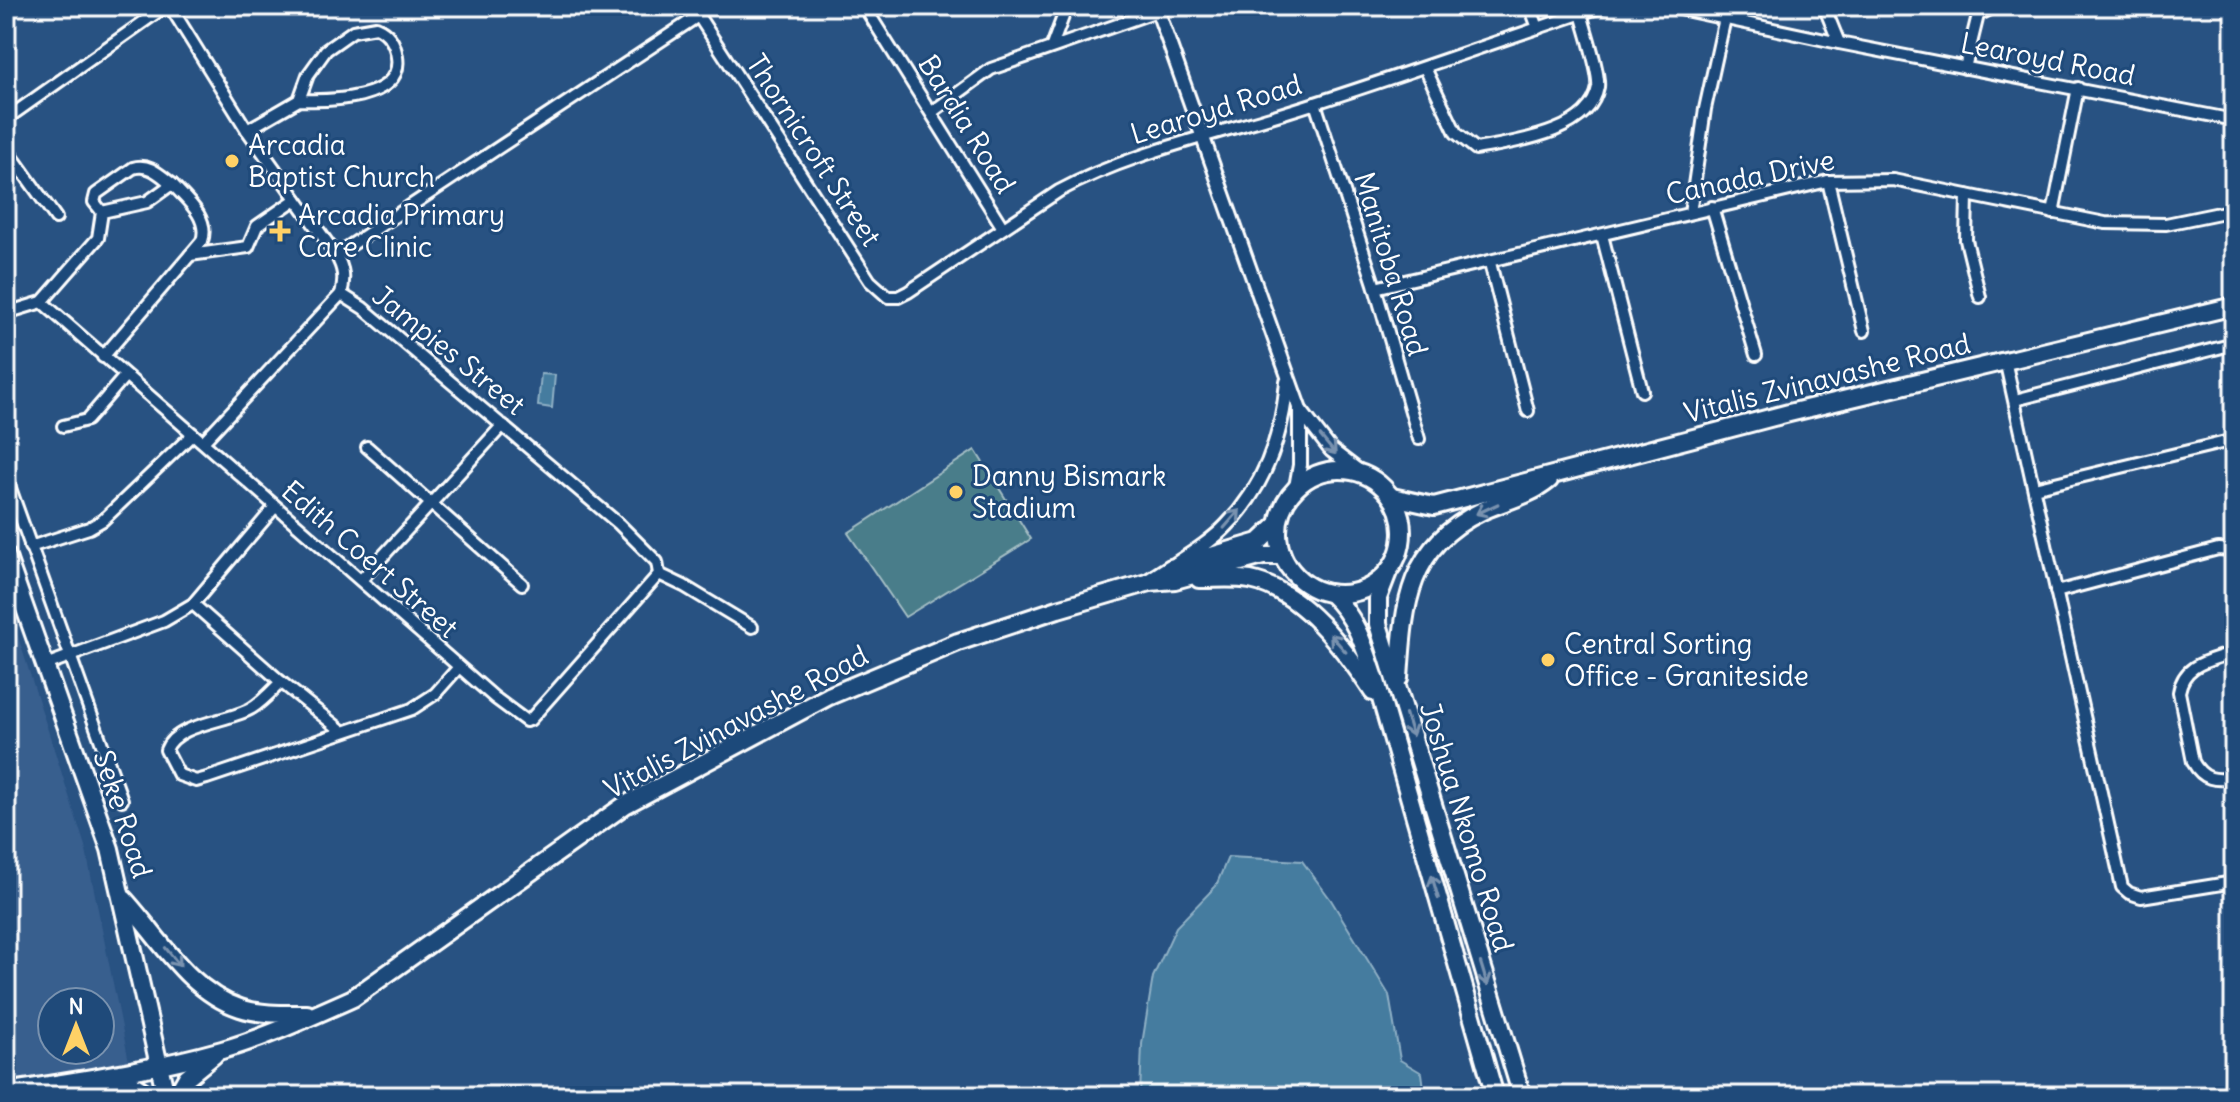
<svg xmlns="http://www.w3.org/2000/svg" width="2240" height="1102" font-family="Delius,sans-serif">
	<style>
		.built { fill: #395f8e; fill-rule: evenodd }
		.green { fill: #4a7d8a; stroke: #a4bec4; stroke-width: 2 }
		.water { fill: #447c9f; stroke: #8fb0c5; stroke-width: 2 }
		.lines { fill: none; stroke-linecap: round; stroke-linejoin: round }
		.minor-casing { stroke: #fff; stroke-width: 16 }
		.tertiary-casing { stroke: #fff; stroke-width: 18 }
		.primary-casing { stroke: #fff; stroke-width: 22 }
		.minor { stroke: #1f4a7a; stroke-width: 10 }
		.tertiary { stroke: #1f4a7a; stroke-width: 12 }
		.primary { stroke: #1f4a7a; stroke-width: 16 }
		.oneway { stroke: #7992af }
		.poi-dot { fill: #ffd166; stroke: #1f4a7a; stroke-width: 3 }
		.labels { text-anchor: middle; stroke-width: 6; stroke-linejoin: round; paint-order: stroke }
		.street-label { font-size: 28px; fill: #fff; stroke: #1f4a7a }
		.poi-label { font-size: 28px; fill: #fff; stroke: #1f4a7a; text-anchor: start }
	</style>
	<rect width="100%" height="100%" fill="#285282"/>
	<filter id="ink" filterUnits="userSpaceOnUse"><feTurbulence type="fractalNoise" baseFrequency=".0125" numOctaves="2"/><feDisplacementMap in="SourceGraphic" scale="16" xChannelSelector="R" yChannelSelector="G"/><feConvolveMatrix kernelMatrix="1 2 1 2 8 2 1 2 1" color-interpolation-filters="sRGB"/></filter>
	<g filter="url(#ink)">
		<!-- built -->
		<path class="built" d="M6,599L85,846L136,1096H6ZM52,1002H100V1050H52Z"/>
		<!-- green -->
		<polygon class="green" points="975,450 1031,539 905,617 848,533"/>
		<!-- water -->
		<g class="water">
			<polygon points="541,374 555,375 552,408 538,406"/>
			<polygon points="1228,857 1302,861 1331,900 1389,995 1400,1060 1422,1073 1425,1096 1140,1096 1142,1044 1153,977 1176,927 1216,886"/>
		</g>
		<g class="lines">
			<!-- minor casing -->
			<g class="minor-casing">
				<g id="minor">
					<path d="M692,6L870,281L888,297H898L908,292L1059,191C1129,153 1214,135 1290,111C1396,78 1499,40 1604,6"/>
					<polyline points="864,6 1003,228"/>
					<polyline points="1530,6 1538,28"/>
					<polyline points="1666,6 1839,43 2234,120"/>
					<polyline points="1824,6 1839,43"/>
					<polyline points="1052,46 1067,6"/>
					<path d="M1425,68L1456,133L1476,149C1514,142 1590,133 1598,87C1600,73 1585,29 1581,13"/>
					<polyline points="1965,68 1978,15 1996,6"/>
					<polyline points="1315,103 1374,284 1419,439"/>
					<polyline points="932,112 991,69 1157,11"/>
					<polyline points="6,119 166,6"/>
					<path d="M247,130L299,100L308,75L326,50L353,31L376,27C388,32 395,43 397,57C404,101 327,101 299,100"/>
					<polyline points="6,148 56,218"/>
					<polyline points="1828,181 1864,331"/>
					<polyline points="1967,195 1966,240 1980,297"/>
					<polyline points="1712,207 1756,355"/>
					<path d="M102,212L94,202L96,194L133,168C149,163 160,175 172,184"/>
					<polyline points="1690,213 1705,109 1725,18"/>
					<polyline points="2053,213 2078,88"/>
					<polyline points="1602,235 1642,391"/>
					<polyline points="190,255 248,247 257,226 296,199"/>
					<polyline points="336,255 698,16"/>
					<polyline points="1490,263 1528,411"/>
					<polyline points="1375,288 1828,181 1893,180 2105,223 2166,224 2234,210"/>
					<path d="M42,302C192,435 343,567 495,698L526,721L530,720L659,574L657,562L619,524L363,308L341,294C345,279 344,269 336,255L247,130L170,6"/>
					<path d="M6,313L42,302L98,238L102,212L147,202L172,184C186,199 210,218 202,241L103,357"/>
					<polyline points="2005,360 2122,887 2129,893 2141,897 2234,882"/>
					<polyline points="2015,400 2234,344"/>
					<polyline points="63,426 87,420 125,376"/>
					<polyline points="203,442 341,294"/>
					<polyline points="367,447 522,584"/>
					<polyline points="6,477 122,800"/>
					<polyline points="2034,488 2234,440"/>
					<polyline points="30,547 89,528 103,520 193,434"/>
					<polyline points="659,574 684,586 752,627"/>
					<polyline points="361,580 503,425"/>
					<polyline points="2056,592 2218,549 2230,550 2234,554"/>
					<polyline points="193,604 281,682 342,731"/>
					<path d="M2234,652C2210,661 2184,663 2179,692L2193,762C2203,780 2215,781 2234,778"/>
					<polyline points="43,666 164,621 193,604 274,508"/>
					<path d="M281,682C272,691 262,702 252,708C229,722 176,723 166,750L179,775L196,781L207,778L412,709L435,694L459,667"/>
				</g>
			</g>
			<!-- tertiary casing -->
			<g class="tertiary-casing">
				<g id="tertiary">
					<polyline points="1156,6 1300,410 1331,450 1361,473"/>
					<polyline points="1296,487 1300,465 1300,410"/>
					<path d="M1177,563C1194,552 1213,540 1227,525C1265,486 1282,435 1287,382"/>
				</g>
			</g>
			<!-- primary casing -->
			<g class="primary-casing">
				<g id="primary">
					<circle cx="1340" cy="532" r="62"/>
					<polyline points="1392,497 1434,506 1789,413 2234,306"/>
					<polyline points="6,555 110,849 166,1096"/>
					<polyline points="1388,572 1378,598 1378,624 1522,1096"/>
					<path d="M1199,579C1216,579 1233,577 1250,580C1302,590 1346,651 1373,692"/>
					<polyline points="1151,581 1171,568 1259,542 1278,524"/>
					<path d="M1331,594C1357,618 1365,649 1376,681L1495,1096"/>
					<path d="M1399,678C1404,605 1407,547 1482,511C1504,501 1530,496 1549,480"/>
					<path d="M124,899C159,937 188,991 240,1008C261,1015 285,1014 307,1014"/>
					<polyline points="107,1078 135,1086 151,1096"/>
					<path d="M6,1092C78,1080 151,1070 222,1050C267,1037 310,1017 353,998L625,805L829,696L958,642L1058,609L1150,582L1175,580L1263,556H1282"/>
					<polyline points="176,1096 187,1077 214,1055"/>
				</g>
			</g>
			<!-- minor -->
			<use href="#minor" class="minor"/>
			<!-- tertiary -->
			<use href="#tertiary" class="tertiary"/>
			<!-- primary -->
			<use href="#primary" class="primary"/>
		</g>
		<!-- one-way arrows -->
		<defs><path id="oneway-shaft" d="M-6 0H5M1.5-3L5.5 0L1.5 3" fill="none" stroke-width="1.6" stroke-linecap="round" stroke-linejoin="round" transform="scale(2)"/></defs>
		<g class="oneway">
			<use href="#oneway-shaft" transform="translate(1328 445) rotate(50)"/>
			<use href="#oneway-shaft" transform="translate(1487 509) rotate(155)"/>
			<use href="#oneway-shaft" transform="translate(1232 519) rotate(-49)"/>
			<use href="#oneway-shaft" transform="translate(1338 643) rotate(-131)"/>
			<use href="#oneway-shaft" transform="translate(1409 725) rotate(73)"/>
			<use href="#oneway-shaft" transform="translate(1435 887) rotate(-106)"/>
			<use href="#oneway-shaft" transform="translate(173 957) rotate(51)"/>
			<use href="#oneway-shaft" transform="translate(1484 974) rotate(73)"/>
		</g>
	</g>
	<!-- markers -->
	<g class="poi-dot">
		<circle cx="232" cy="161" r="8"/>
		<path d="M276 219h8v8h8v8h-8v8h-8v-8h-8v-8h8z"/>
		<circle cx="956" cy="492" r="8"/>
		<circle cx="1548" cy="660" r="8"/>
	</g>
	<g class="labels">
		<!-- street labels -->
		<g class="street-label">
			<text transform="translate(2048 59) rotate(11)" y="10">Learoyd Road</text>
			<text transform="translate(1216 109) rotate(-17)" y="10">Learoyd Road</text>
			<text transform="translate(967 124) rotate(58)" y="10">Bardia Road</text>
			<text transform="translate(814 150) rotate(57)" y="10">Thornicroft Street</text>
			<text transform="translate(1750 177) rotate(-12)" y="10">Canada Drive</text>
			<text transform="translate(1391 264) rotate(73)" y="10">Manitoba Road</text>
			<text transform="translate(449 350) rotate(39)" y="10">Jampies Street</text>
			<text transform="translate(1827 378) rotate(-14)" y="10">Vitalis Zvinavashe Road</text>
			<text transform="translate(370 559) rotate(41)" y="10">Edith Coert Street</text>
			<text transform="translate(736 722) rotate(-28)" y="10">Vitalis Zvinavashe Road</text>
			<text transform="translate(123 814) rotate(72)" y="10">Seke Road</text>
			<text transform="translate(1467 827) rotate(73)" y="10">Joshua Nkomo Road</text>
		</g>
		<!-- poi labels -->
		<g class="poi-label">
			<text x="248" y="155">Arcadia<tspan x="248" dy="32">Baptist Church</tspan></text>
			<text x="298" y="225">Arcadia Primary<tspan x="298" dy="32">Care Clinic</tspan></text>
			<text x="972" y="486">Danny Bismark<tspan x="972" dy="32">Stadium</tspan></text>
			<text x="1564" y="654">Central Sorting<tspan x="1564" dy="32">Office - Graniteside</tspan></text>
		</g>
	</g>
	<!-- margin -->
	<rect width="2240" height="1102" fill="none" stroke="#1f4a7a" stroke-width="32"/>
	<rect x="16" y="16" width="2208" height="1070" fill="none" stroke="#fff" stroke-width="3" filter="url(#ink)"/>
	<!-- north arrow -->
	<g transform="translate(76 1026)"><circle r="38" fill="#1f4a7a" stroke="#7992af" stroke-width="2"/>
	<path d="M0-6L14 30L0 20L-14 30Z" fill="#ffd166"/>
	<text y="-12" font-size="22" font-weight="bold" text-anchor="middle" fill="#ffffff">N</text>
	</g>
</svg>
